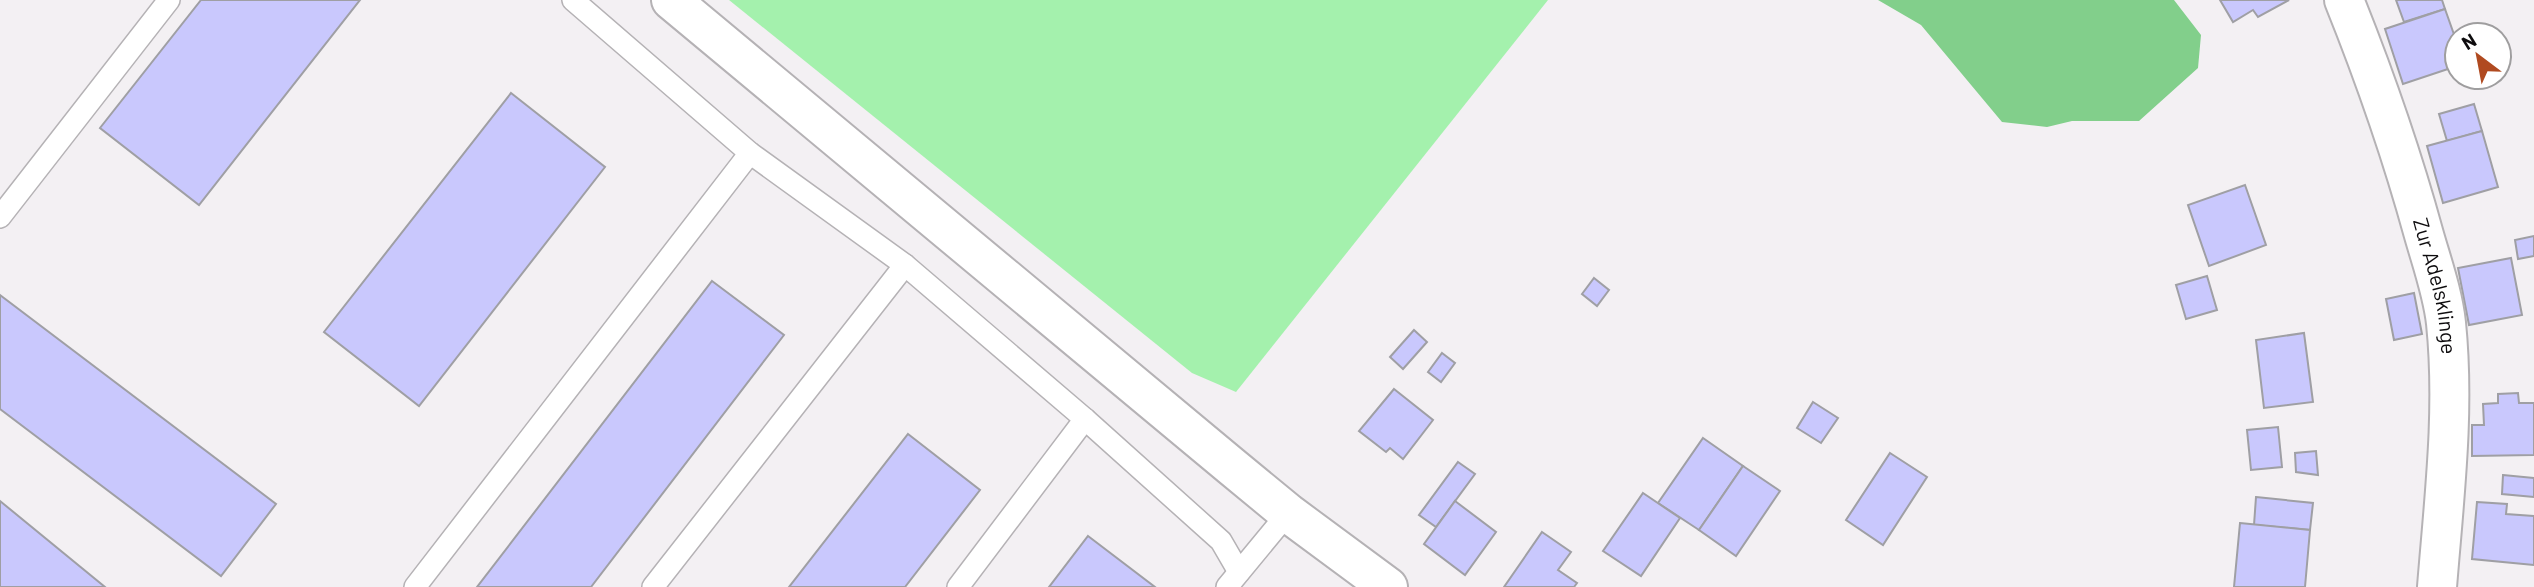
<svg xmlns="http://www.w3.org/2000/svg" width="2534" height="587" font-family="Barlow,sans-serif">
	<style>
		.green { fill: #a4f1ad }
		.forest { fill: #82cf8b }
		.building { fill: #c9c8fd; stroke: #9f9fa4; stroke-width: 2 }
		.lines { fill: none; stroke-linecap: round; stroke-linejoin: round }
		.service-casing { stroke: #b5b2b5; stroke-width: 24 }
		.minor-casing { stroke: #b5b2b5; stroke-width: 42 }
		.service { stroke: #fff; stroke-width: 21 }
		.minor { stroke: #fff; stroke-width: 38 }
		.labels { text-anchor: middle; stroke-width: 5; stroke-linejoin: round; paint-order: stroke }
		.street-label { font-size: 21px; fill: #0e0c0e; stroke: #fff }
	</style>
	<rect width="100%" height="100%" fill="#f3f0f3"/>
	<!-- green -->
	<polygon class="green" points="729,0 1548,0 1236,392 1192,373"/>
	<!-- forest -->
	<polygon class="forest" points="1878,0 2174,0 2201,35 2198,68 2139,121 2072,121 2047,127 2002,122 1921,25"/>
	<!-- building -->
	<g class="building">
		<polygon points="201,0 360,0 199,205 100,128"/>
		<polygon points="2220,0 2289,0 2258,17 2253,10 2233,22"/>
		<polygon points="2396,0 2442,0 2445,9 2404,22"/>
		<polygon points="2445,9 2457,43 2457,66 2403,84 2385,29"/>
		<polygon points="511,93 605,167 419,406 324,332"/>
		<polygon points="2474,104 2482,131 2447,141 2439,114"/>
		<polygon points="2482,131 2498,187 2443,203 2427,146"/>
		<polygon points="2245,185 2266,245 2209,266 2188,205"/>
		<polygon points="2534,236 2534,256 2518,259 2515,240"/>
		<polygon points="2511,258 2522,315 2469,325 2458,268"/>
		<polygon points="2207,276 2217,310 2186,319 2176,285"/>
		<polygon points="1594,278 1609,290 1597,306 1582,294"/>
		<polygon points="712,281 784,335 591,587 477,587"/>
		<polygon points="2414,293 2422,334 2394,340 2386,299"/>
		<polygon points="0,295 276,504 221,576 0,409"/>
		<polygon points="1414,330 1427,342 1403,369 1390,357"/>
		<polygon points="2304,333 2313,402 2264,408 2256,340"/>
		<polygon points="1442,353 1455,363 1441,382 1428,372"/>
		<polygon points="1394,389 1433,420 1403,459 1390,448 1386,452 1359,431"/>
		<polygon points="2518,393 2519,403 2534,403 2534,455 2472,456 2472,425 2484,425 2483,404 2498,403 2498,394"/>
		<polygon points="1813,402 1838,418 1821,443 1797,428"/>
		<polygon points="2278,427 2282,467 2251,470 2247,430"/>
		<polygon points="908,434 980,490 905,587 789,587"/>
		<polygon points="1703,438 1743,466 1699,530 1658,503"/>
		<polygon points="2316,451 2318,475 2296,472 2295,453"/>
		<polygon points="1890,453 1927,477 1883,545 1846,520"/>
		<polygon points="1458,462 1475,474 1436,527 1419,515"/>
		<polygon points="1743,466 1780,491 1736,556 1699,530"/>
		<polygon points="2503,475 2534,478 2534,497 2502,494"/>
		<polygon points="1643,493 1680,518 1641,576 1603,551"/>
		<polygon points="2256,497 2313,503 2310,530 2254,525"/>
		<polygon points="0,501 105,587 0,587"/>
		<polygon points="1455,501 1496,532 1465,575 1424,544"/>
		<polygon points="2477,502 2507,504 2506,514 2534,516 2534,565 2472,559"/>
		<polygon points="2240,523 2310,530 2305,587 2234,587"/>
		<polygon points="1542,532 1571,552 1558,570 1577,583 1574,587 1504,587"/>
		<polygon points="1088,536 1155,587 1049,587"/>
	</g>
	<g class="lines">
		<!-- service casing -->
		<g class="service-casing">
			<g id="service">
				<polyline points="573,0 750,153 905,265 1085,419 1221,541 1239,572"/>
				<polyline points="0,217 169,0"/>
				<polyline points="415,587 750,153"/>
				<polyline points="653,587 905,265"/>
				<polyline points="958,587 1085,419"/>
				<polyline points="1227,587 1288,513"/>
			</g>
		</g>
		<!-- minor casing -->
		<g class="minor-casing">
			<g id="minor">
				<polyline points="671,0 1231,466 1288,513 1388,587"/>
				<path id="s1" d="M2344,0C2375,77 2402,155 2424,235C2432,263 2443,294 2446,323C2455,411 2444,499 2437,587"/>
			</g>
		</g>
		<!-- service -->
		<use href="#service" class="service"/>
		<!-- minor -->
		<use href="#minor" class="minor"/>
	</g>
	<g class="labels">
		<!-- street labels -->
		<g class="street-label">
			<text dy="7" stroke="none"><textPath href="#s1" startOffset="301">Zur Adelsklinge</textPath></text>
		</g>
	</g>
	<!-- north arrow -->
	<g transform="translate(2478 56) rotate(328)"><circle r="33" fill="#ffffff" stroke="#9f9e9f" stroke-width="2"/>
	<path d="M0-5L12 26L0 18L-12 26Z" fill="#b04a20"/>
	<text y="-10" font-size="19" font-weight="bold" text-anchor="middle" fill="#0e0c0e">N</text>
	</g>
</svg>
